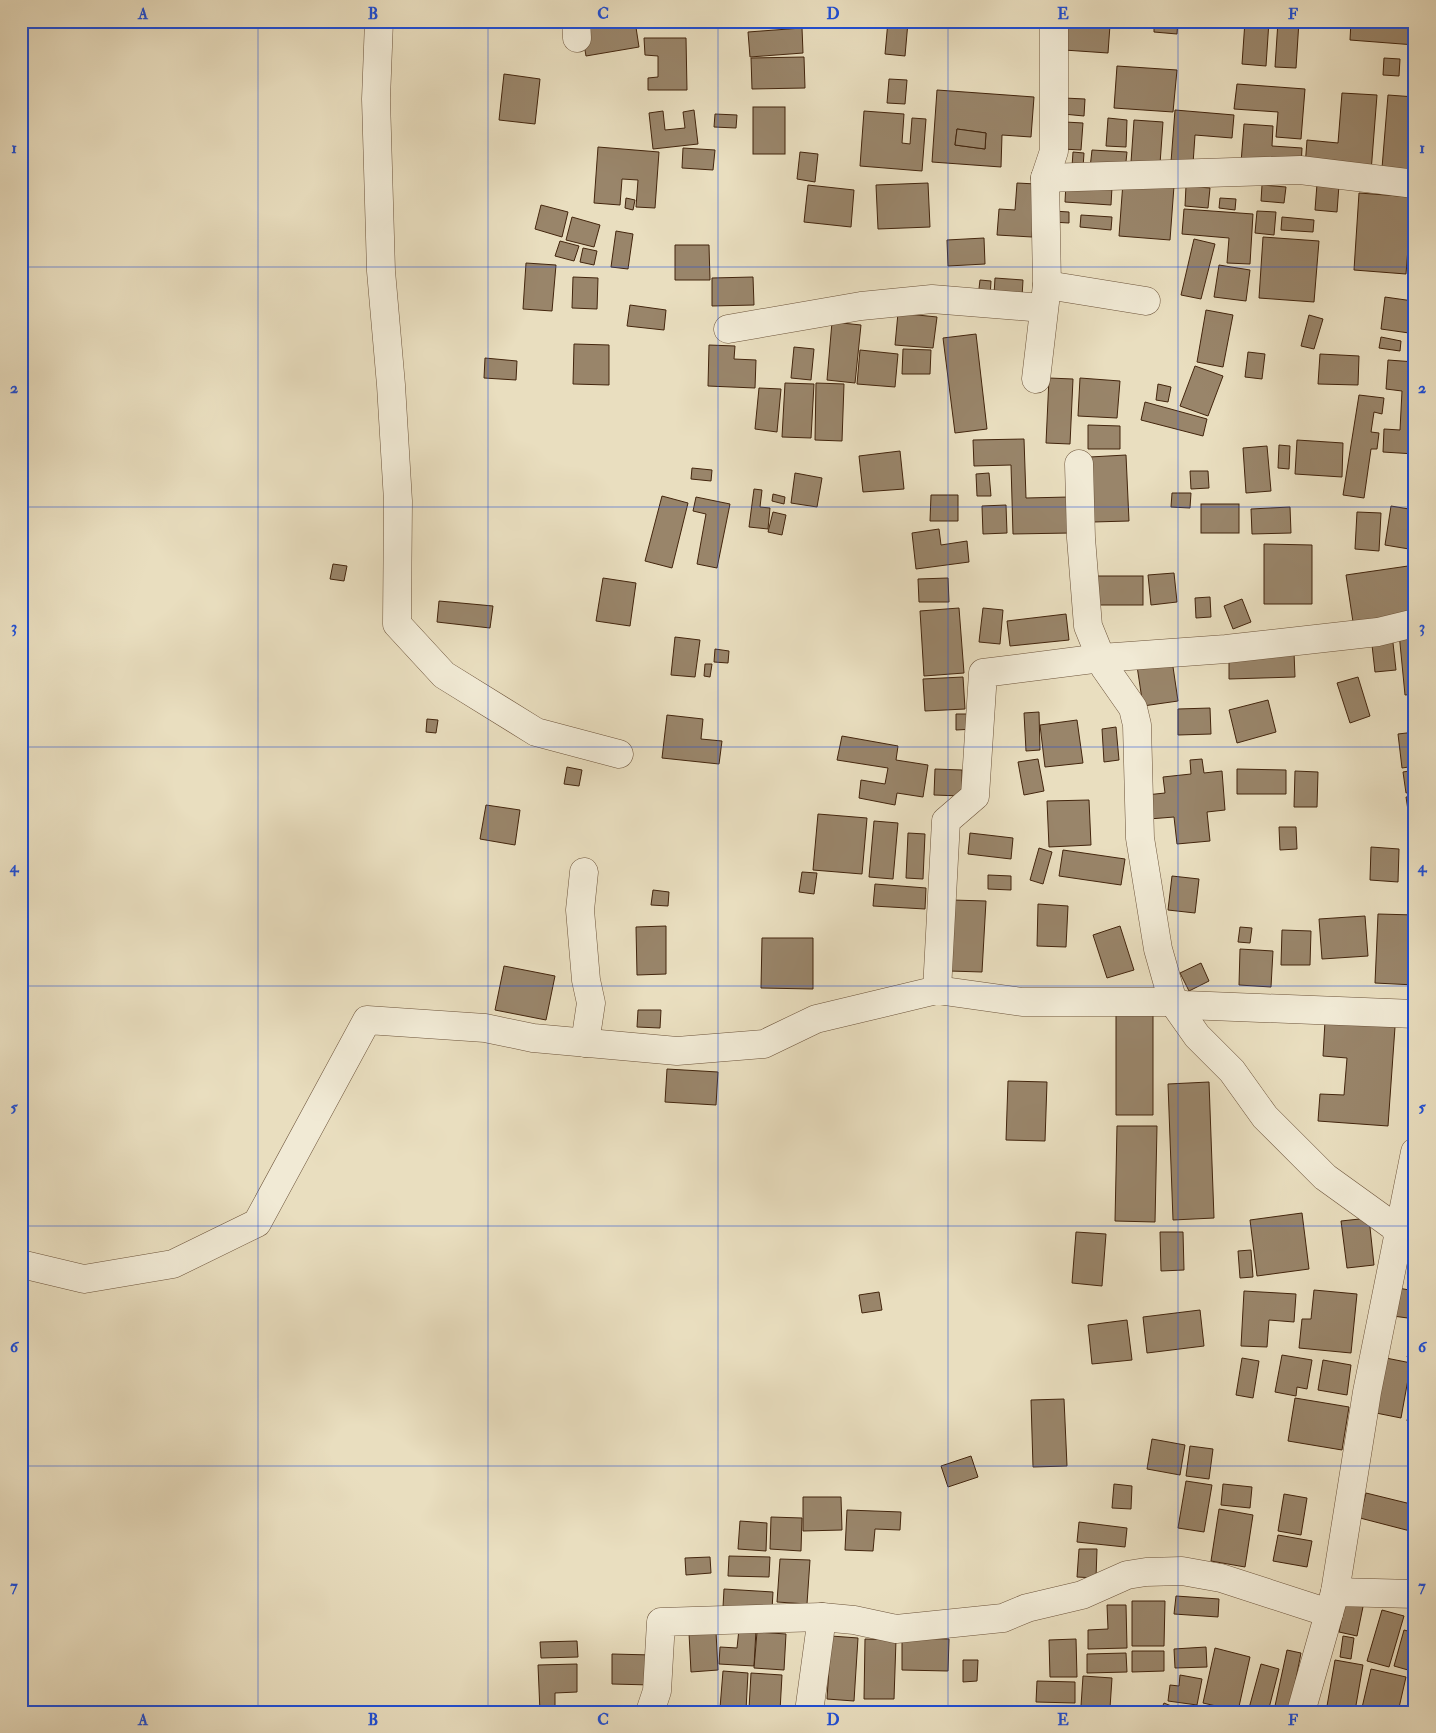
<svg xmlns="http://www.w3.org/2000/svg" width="1436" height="1733" font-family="'IM FELL Double Pica',serif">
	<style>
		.building { fill: #99856a; stroke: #43250d; fill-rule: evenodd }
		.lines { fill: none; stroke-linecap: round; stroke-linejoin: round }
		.minor-casing { stroke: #6c533a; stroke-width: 29 }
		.minor { stroke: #f1ead5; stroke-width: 28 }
		.grid { fill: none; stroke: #1d4ed8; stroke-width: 1; stroke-opacity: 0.55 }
		.neatline { fill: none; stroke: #1d4ed8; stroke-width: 2 }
		.grid-label { font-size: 16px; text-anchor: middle; font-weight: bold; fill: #1d4ed8 }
	</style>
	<rect width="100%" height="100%" fill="#e9debf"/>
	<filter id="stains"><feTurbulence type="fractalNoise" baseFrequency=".004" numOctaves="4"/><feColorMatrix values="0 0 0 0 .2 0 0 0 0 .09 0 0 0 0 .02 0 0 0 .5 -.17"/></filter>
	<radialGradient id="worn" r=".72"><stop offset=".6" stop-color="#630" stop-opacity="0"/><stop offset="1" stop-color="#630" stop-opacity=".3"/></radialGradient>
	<!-- building -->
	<g class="building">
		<polygon points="580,21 592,21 592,26 635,21 639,47 586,56"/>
		<polygon points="888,21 908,22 905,56 885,54"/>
		<polygon points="1154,21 1178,21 1177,34 1154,32"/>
		<polygon points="1245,21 1269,21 1266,66 1242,64"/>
		<polygon points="1278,21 1299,21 1296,68 1275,67"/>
		<polygon points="1351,21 1415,21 1415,45 1350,40"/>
		<polygon points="1066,22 1110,25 1108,53 1064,50"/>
		<polygon points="802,28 803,53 750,57 748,32"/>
		<polygon points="644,38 686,38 687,90 648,90 648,78 658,77 658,56 645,55"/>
		<polygon points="804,57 805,88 752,89 751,58"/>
		<polygon points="1384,58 1400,59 1399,76 1383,75"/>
		<polygon points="1117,66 1177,70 1173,112 1114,108"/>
		<polygon points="504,74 540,79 535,124 499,120"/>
		<polygon points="889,79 907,80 905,104 887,103"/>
		<polygon points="1237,84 1305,89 1301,139 1276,137 1278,112 1234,109"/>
		<path d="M937,90L1034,97L1031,137L1002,135L1001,167L932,162ZM957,129L986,133L985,149L955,145Z"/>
		<polygon points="1342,93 1377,95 1371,172 1305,167 1307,140 1338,143"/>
		<polygon points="1388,95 1415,97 1414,171 1382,168"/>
		<polygon points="1064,98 1085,99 1084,116 1063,114"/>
		<rect x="753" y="107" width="32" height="47"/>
		<polygon points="694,110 698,144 653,149 649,113 663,111 665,130 685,128 683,112"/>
		<polygon points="1175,110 1234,115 1232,138 1195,135 1193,164 1171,162"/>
		<polygon points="864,111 904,114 902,143 910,144 912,118 926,119 922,171 860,166"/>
		<polygon points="715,114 737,115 736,128 714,127"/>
		<polygon points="1108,118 1127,120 1126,147 1106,146"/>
		<polygon points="1134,120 1163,122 1160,164 1131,162"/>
		<polygon points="1065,122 1083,123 1081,150 1063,149"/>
		<polygon points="1244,124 1273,126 1272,146 1302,148 1301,167 1241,163"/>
		<polygon points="957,129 986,133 985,149 955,145"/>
		<polygon points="598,147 659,152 655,208 636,207 638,180 622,179 620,205 594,203"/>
		<polygon points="683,148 715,150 713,170 682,168"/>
		<polygon points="1092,150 1127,152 1125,171 1090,168"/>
		<polygon points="800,152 818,154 815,182 797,179"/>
		<polygon points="1073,152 1084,153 1083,168 1072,167"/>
		<polygon points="1123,182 1174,186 1170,240 1119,236"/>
		<polygon points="928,183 930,227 878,229 876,185"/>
		<polygon points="1017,183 1036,184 1032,237 997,235 999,209 1015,210"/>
		<polygon points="1066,183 1112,187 1111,205 1065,202"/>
		<polygon points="1317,184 1339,185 1337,212 1315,210"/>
		<polygon points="808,185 854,190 851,227 804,222"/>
		<polygon points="1262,185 1286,187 1284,203 1261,201"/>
		<polygon points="1186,186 1210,188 1208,208 1185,206"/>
		<polygon points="1359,193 1412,197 1406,274 1354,270"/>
		<polygon points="626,198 635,200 633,210 625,208"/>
		<polygon points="1220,198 1236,199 1235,210 1219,208"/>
		<polygon points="541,205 568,212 562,237 535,229"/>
		<polygon points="1184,209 1253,214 1250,264 1227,263 1229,238 1182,234"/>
		<polygon points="1053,211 1069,212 1069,223 1052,222"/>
		<polygon points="1257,211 1276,212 1274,235 1255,233"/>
		<polygon points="1081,215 1112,217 1111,230 1080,227"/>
		<polygon points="572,217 600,225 594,247 566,240"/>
		<polygon points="1282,217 1314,220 1313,232 1281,230"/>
		<polygon points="616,231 633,234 628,269 611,267"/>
		<polygon points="1263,237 1319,241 1314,302 1259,298"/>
		<polygon points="984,238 985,264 948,266 947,240"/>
		<polygon points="1194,239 1215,244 1201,299 1181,295"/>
		<polygon points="560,241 579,246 574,261 555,256"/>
		<polygon points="675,245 709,245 710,280 675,280"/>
		<polygon points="583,248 597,251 594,265 580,262"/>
		<polygon points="526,263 556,265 552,311 523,309"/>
		<polygon points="1219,265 1250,270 1246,301 1214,297"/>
		<polygon points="573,277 598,278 597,309 572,308"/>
		<polygon points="753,277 754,305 712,306 712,278"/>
		<polygon points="995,278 1023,280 1022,297 994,295"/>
		<polygon points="980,280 991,281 990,298 978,297"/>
		<polygon points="1385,297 1413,301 1409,333 1381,329"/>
		<polygon points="630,305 666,310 664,330 627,326"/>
		<polygon points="1206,310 1233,315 1223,367 1197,362"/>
		<polygon points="898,313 937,317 933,348 895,345"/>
		<polygon points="1309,315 1323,319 1314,349 1301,346"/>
		<polygon points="832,322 861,325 855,383 827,380"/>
		<polygon points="976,334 987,429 955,433 943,338"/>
		<polygon points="1381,337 1401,341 1400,351 1379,348"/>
		<polygon points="574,344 609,345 609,385 573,384"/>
		<polygon points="709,345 735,346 734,359 756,360 755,388 708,386"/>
		<polygon points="794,347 814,349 811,380 791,378"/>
		<polygon points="903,349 931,350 930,374 902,374"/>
		<polygon points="860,350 898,354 895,387 857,384"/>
		<polygon points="1248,352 1265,354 1262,379 1245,377"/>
		<polygon points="1320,354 1359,356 1358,385 1318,384"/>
		<polygon points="485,358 517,361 516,380 484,378"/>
		<polygon points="1388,360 1415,362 1415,454 1383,452 1384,429 1400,430 1402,391 1386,389"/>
		<polygon points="1195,366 1223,376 1208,416 1180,406"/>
		<polygon points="1049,378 1073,379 1070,444 1046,443"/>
		<polygon points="1080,378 1120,381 1117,418 1078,416"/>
		<polygon points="785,383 814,384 811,438 782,437"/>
		<polygon points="816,383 844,384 842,441 815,440"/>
		<polygon points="1158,384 1171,387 1168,402 1156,400"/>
		<polygon points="759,388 781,389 777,432 755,429"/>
		<polygon points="1359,395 1384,398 1382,414 1374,412 1371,432 1379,433 1377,449 1371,449 1364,498 1343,495"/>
		<polygon points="1145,402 1207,419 1203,436 1141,420"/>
		<polygon points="1088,425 1120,426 1120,449 1088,449"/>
		<polygon points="1024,439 1026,498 1069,497 1070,533 1013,534 1011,465 974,466 973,440"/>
		<polygon points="1297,440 1343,443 1342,477 1295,474"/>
		<polygon points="1279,445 1290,446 1289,469 1278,468"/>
		<polygon points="1267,446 1271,491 1246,493 1243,448"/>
		<polygon points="900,451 904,489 863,492 859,456"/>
		<polygon points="1126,455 1129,521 1093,522 1090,457"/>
		<polygon points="692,468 712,470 711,481 691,479"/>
		<polygon points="1190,471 1208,471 1209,488 1191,489"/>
		<polygon points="795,473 822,478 817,507 791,503"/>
		<polygon points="989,473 991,496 977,496 976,474"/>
		<polygon points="754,489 762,490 760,507 770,508 768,529 749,527"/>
		<polygon points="1172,493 1191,493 1190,508 1171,507"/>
		<polygon points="773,494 785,497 784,504 772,501"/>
		<polygon points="931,495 958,495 958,521 930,521"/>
		<polygon points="662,496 688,503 672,568 645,561"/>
		<polygon points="696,497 730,504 717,568 697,564 706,514 693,511"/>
		<rect x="1201" y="504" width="38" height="29"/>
		<polygon points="1006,505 1007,533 983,534 982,506"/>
		<polygon points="1391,506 1415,510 1415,550 1385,545"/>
		<polygon points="1290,507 1291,533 1252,534 1251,509"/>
		<polygon points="773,512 786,515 782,535 768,532"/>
		<polygon points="1357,512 1381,513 1379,551 1355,549"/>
		<polygon points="939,529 941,545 967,541 969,562 916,569 912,533"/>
		<polygon points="1264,544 1312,545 1312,604 1264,604"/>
		<polygon points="333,564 347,566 344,581 330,579"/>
		<polygon points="1415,565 1415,613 1353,622 1346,575"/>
		<polygon points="1174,573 1177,602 1151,605 1148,575"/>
		<rect x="1097" y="576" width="46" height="29"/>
		<polygon points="603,578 636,583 630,626 596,621"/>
		<polygon points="948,578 949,602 919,602 918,579"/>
		<polygon points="1210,597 1211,617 1196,618 1195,598"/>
		<polygon points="1242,599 1251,622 1233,629 1224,606"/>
		<polygon points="439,601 493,606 490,628 437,622"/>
		<polygon points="959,608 964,673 924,676 920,611"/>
		<polygon points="983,608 1003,610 1000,644 979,642"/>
		<polygon points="1066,614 1069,640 1010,646 1007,621"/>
		<polygon points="1415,631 1415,694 1405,695 1399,633"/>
		<polygon points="1392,634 1396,670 1375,672 1371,636"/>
		<polygon points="675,637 700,640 695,677 671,675"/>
		<polygon points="715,649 729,651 728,663 714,662"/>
		<polygon points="1294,652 1295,677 1229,679 1229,654"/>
		<polygon points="1172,660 1178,701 1143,706 1137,666"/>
		<polygon points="705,664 712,664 710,677 704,676"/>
		<polygon points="963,677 965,709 925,711 923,679"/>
		<polygon points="1358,677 1370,716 1350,723 1337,683"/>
		<polygon points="1268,700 1276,732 1237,743 1229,710"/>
		<polygon points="1210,708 1211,734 1178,735 1178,709"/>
		<polygon points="1039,712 1040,750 1026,751 1024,713"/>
		<polygon points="956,714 975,714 975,729 956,730"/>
		<polygon points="667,715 703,719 701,739 722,741 719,764 662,758"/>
		<polygon points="427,719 438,720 436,733 426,732"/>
		<polygon points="1077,720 1083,763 1045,767 1040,725"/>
		<polygon points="1116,727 1119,760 1104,762 1102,729"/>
		<polygon points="1415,732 1415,766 1402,768 1398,734"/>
		<polygon points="842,736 898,746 896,760 928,765 923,797 897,793 895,805 859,798 861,780 885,784 888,768 837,760"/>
		<polygon points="1038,759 1044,791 1024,795 1018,762"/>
		<polygon points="1202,759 1204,773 1222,771 1225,810 1207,812 1210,841 1177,844 1174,817 1149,819 1146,795 1165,793 1163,777 1191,774 1190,760"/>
		<polygon points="567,767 582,770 579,786 564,784"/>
		<polygon points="935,769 962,770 962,796 934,795"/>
		<polygon points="1237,769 1286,770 1286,794 1237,794"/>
		<polygon points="1415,770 1415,791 1406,793 1403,772"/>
		<polygon points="1295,771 1318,772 1317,807 1294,807"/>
		<polygon points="1415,796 1415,816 1409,817 1406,797"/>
		<polygon points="1089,800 1091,845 1049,847 1047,801"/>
		<polygon points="486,805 520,810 515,845 480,839"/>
		<polygon points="818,814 867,818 862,874 813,870"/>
		<polygon points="874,821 898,823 893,879 869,877"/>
		<polygon points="1279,827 1296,827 1297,849 1280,850"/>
		<polygon points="908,833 925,834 923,879 906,878"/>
		<polygon points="970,833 1013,838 1011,859 968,854"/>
		<polygon points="1371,847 1399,849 1398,882 1370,880"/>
		<polygon points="1039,848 1052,852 1043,884 1030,880"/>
		<polygon points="1063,850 1125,859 1121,885 1059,876"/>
		<polygon points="802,872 817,873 814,894 799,892"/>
		<polygon points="988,875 1011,876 1011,890 988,889"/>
		<polygon points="1172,876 1199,879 1195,913 1168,910"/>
		<polygon points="875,884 926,888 925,909 873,906"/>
		<polygon points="653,890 669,892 668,906 651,905"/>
		<polygon points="952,900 986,901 982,972 949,971"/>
		<polygon points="1038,904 1068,906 1066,947 1037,946"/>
		<polygon points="1378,914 1415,915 1415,985 1375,983"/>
		<polygon points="1365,916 1368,956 1322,959 1319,919"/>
		<polygon points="666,926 666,974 637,975 636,927"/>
		<polygon points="1120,926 1134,970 1107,978 1093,935"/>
		<polygon points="1240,927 1252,928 1250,943 1238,942"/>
		<polygon points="1282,930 1311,931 1310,965 1281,965"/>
		<polygon points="762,938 813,938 813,989 761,988"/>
		<polygon points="1240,949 1273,951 1271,987 1239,985"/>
		<polygon points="1201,963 1209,981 1189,991 1180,973"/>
		<polygon points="504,966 555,976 546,1020 495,1010"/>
		<polygon points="638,1010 661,1010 660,1028 637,1027"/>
		<polygon points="1153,1012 1153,1115 1116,1115 1116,1013"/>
		<polygon points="1325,1021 1395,1027 1388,1126 1318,1121 1320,1094 1344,1095 1347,1058 1323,1056"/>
		<polygon points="667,1069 718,1072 716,1105 665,1102"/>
		<polygon points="1008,1081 1047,1082 1045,1141 1006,1140"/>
		<polygon points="1209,1082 1214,1218 1173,1220 1168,1084"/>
		<polygon points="1117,1126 1157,1126 1155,1222 1115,1221"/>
		<polygon points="1302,1213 1309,1269 1257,1276 1250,1220"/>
		<polygon points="1369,1218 1374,1265 1347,1268 1341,1221"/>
		<polygon points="1076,1232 1106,1234 1102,1286 1072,1283"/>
		<polygon points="1160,1232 1183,1232 1184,1270 1161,1271"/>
		<polygon points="1251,1250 1253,1277 1240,1278 1238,1251"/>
		<polygon points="1398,1288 1415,1291 1415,1319 1393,1316"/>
		<polygon points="1314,1290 1357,1294 1351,1353 1299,1348 1302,1319 1311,1319"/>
		<polygon points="1244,1291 1296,1294 1294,1322 1269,1320 1267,1347 1241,1346"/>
		<polygon points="879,1292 882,1310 862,1313 859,1295"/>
		<polygon points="1200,1310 1204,1346 1147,1353 1143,1317"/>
		<polygon points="1127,1320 1132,1360 1092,1364 1088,1325"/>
		<polygon points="1415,1336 1415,1360 1407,1357"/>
		<polygon points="1282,1355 1312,1360 1307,1389 1297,1387 1296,1396 1275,1392"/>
		<polygon points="1381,1357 1411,1363 1401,1418 1371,1412"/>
		<polygon points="1242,1358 1259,1361 1253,1398 1236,1395"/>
		<polygon points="1323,1360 1351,1365 1347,1395 1318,1390"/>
		<polygon points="1415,1380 1415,1423 1407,1421"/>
		<polygon points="1295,1398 1349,1407 1342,1450 1288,1441"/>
		<polygon points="1064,1399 1067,1466 1033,1467 1031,1400"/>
		<polygon points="1152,1439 1185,1445 1180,1475 1147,1469"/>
		<polygon points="1190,1446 1213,1449 1209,1479 1186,1476"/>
		<polygon points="971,1456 978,1477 948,1487 941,1466"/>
		<polygon points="1186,1481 1212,1485 1204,1532 1178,1528"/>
		<polygon points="1114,1484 1132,1486 1131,1509 1112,1508"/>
		<polygon points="1223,1484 1252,1487 1250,1508 1221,1505"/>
		<polygon points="1366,1493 1415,1505 1414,1532 1360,1518"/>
		<polygon points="1284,1494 1307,1498 1301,1535 1278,1531"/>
		<polygon points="803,1497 841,1497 842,1530 803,1531"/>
		<polygon points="1219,1509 1253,1515 1245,1567 1211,1561"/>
		<polygon points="847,1510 901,1512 900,1530 875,1529 873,1551 845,1550"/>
		<polygon points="771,1517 802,1518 801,1551 770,1549"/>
		<polygon points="740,1521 767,1523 766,1551 738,1549"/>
		<polygon points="1079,1522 1127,1528 1125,1547 1077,1542"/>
		<polygon points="1278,1535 1312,1541 1307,1567 1273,1561"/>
		<polygon points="1079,1549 1097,1549 1096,1578 1077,1577"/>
		<polygon points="729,1556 770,1557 769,1577 728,1576"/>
		<polygon points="710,1557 711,1573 686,1575 685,1558"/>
		<polygon points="780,1559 810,1560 807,1604 777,1602"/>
		<polygon points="724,1589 773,1592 772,1610 723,1607"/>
		<polygon points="1347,1593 1365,1597 1357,1636 1339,1632"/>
		<polygon points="1176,1596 1219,1599 1218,1617 1174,1614"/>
		<polygon points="1132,1601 1165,1601 1164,1646 1132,1646"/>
		<polygon points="1107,1605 1126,1605 1127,1648 1088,1649 1088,1630 1108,1629"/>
		<polygon points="1382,1610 1404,1616 1389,1667 1367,1661"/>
		<polygon points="739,1629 756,1630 754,1666 719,1664 720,1647 737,1648"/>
		<polygon points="1404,1630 1415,1633 1415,1672 1394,1666"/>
		<polygon points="716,1632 718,1670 691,1672 689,1633"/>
		<polygon points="757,1632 786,1634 784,1670 754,1668"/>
		<polygon points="831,1636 858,1638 854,1701 827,1699"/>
		<polygon points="1343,1636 1354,1638 1351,1659 1340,1657"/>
		<polygon points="902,1638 949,1639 948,1671 902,1670"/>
		<polygon points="865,1639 896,1640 894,1699 864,1699"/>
		<polygon points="1076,1639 1077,1677 1050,1677 1049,1640"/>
		<polygon points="577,1641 578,1657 541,1658 540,1642"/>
		<polygon points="1206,1647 1207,1667 1175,1668 1174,1649"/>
		<polygon points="1215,1648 1250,1657 1238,1711 1203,1703"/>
		<polygon points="1287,1650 1301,1653 1290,1709 1275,1706"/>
		<polygon points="1132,1651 1164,1651 1164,1671 1132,1672"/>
		<polygon points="1126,1653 1127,1672 1087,1673 1087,1654"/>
		<polygon points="612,1654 652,1655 651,1685 612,1684"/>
		<polygon points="963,1660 978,1660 977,1681 963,1682"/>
		<polygon points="1335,1660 1363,1665 1355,1711 1327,1706"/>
		<polygon points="577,1664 577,1692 555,1693 555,1712 540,1712 538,1665"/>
		<polygon points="1261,1664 1279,1669 1268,1712 1248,1712"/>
		<polygon points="1371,1669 1406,1677 1398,1712 1361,1712"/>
		<polygon points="723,1671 748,1673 746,1710 720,1708"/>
		<polygon points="751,1673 782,1675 780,1711 749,1709"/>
		<polygon points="1180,1675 1202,1679 1197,1705 1168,1701 1170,1685 1179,1686"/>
		<polygon points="1083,1676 1112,1678 1110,1708 1081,1706"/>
		<polygon points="1037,1681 1075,1682 1075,1703 1036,1702"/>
		<polygon points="1164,1703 1186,1712 1160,1712"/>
	</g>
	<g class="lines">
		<!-- minor casing -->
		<g class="minor-casing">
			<g id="minor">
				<polyline points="379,21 376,99 381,271 391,385 398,501 397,624 444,675 536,732 619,754"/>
				<polyline points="576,21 577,38"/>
				<polyline points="1045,178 1300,170 1415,184"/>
				<polyline points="1047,285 1146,301"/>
				<polyline points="728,329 861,306 932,299 1043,308"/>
				<polyline points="1036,379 1047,285 1045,178 1054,151 1054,21"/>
				<polyline points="1079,464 1081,538 1088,626 1105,668 1133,708 1137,725 1140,838 1158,949 1173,1002 1197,1036 1232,1071 1265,1117 1325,1177 1393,1226 1399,1234"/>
				<polyline points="584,872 580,910 586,980 591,1003 585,1043"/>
				<polyline points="937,990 946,821 975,796 983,673 1101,658 1226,649 1378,632 1415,623"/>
				<polyline points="21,1264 84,1279 173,1264 257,1223 367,1020 485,1028 533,1038 677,1051 764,1044 816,1019 937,990 1022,1002 1173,1002 1185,1005 1415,1014"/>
				<polyline points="1335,1592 1415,1594"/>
				<polyline points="822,1617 854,1620 896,1629 1003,1618 1027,1608 1082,1595 1127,1575 1146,1572 1182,1571 1221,1578 1329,1613"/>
				<polyline points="650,1712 657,1691 661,1622 822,1617 809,1712"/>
				<polyline points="1301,1712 1335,1592 1367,1392 1415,1152"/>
			</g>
		</g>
		<!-- minor -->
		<use href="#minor" class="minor"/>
	</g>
	<!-- grid -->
	<path class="grid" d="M258,21V1712M488,21V1712M718,21V1712M948,21V1712M1178,21V1712M21,267H1415M21,507H1415M21,747H1415M21,986H1415M21,1226H1415M21,1466H1415"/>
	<!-- margin -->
	<rect width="1436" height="1733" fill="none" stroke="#e9debf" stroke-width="55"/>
	<rect x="28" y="28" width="1380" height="1678" class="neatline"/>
	<g class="grid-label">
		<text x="143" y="19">A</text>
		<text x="373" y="19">B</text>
		<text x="603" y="19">C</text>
		<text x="833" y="19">D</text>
		<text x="1063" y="19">E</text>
		<text x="1293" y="19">F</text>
		<text x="14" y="153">1</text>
		<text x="1422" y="153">1</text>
		<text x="14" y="393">2</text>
		<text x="1422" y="393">2</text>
		<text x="14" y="632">3</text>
		<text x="1422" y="632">3</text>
		<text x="14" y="872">4</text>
		<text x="1422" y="872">4</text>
		<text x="14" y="1112">5</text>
		<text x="1422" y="1112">5</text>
		<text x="14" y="1352">6</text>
		<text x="1422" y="1352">6</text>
		<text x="14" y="1591">7</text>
		<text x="1422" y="1591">7</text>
		<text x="143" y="1725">A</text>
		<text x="373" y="1725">B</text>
		<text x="603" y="1725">C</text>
		<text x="833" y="1725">D</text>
		<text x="1063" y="1725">E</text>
		<text x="1293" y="1725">F</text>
	</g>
	<rect width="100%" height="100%" filter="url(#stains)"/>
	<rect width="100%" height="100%" fill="url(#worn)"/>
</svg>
